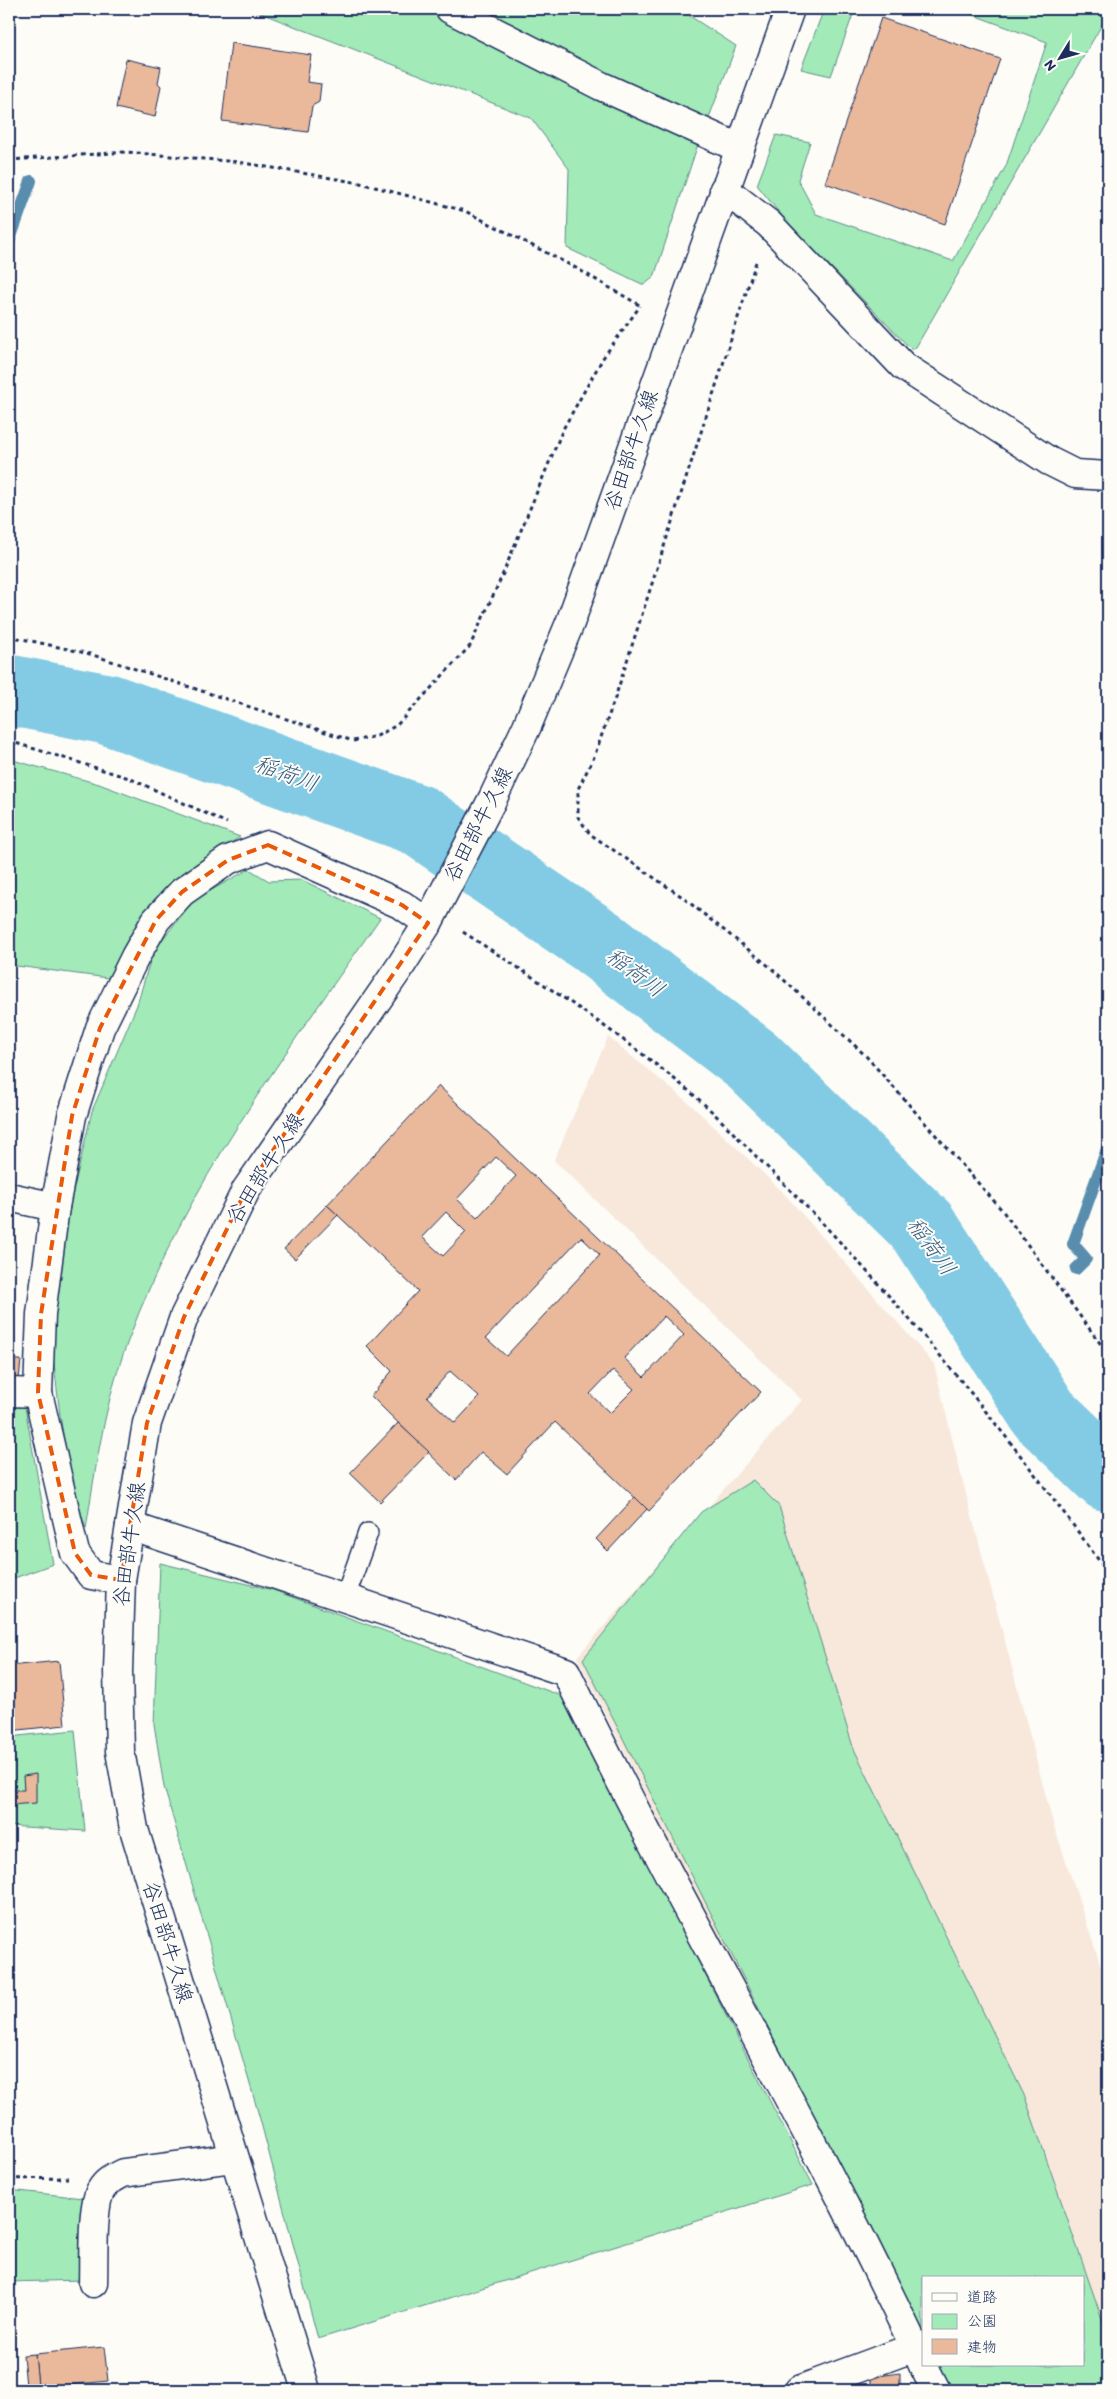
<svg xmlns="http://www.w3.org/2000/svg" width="1117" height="2399" font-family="Itim,'Klee One',sans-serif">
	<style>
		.built { fill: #f7e8db }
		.green { fill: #a2eab7; stroke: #5e8c8a }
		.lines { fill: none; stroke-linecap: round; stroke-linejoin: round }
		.stream { stroke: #598dae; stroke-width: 12 }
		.river { stroke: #83cbe4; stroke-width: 71 }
		.building { fill: #eab99b; stroke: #1b2f5e; fill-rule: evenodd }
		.service-casing { stroke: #1b2f5e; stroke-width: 22 }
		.minor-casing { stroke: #1b2f5e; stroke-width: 31 }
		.secondary-casing { stroke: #1b2f5e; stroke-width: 31 }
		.path { stroke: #1b2f5e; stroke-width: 3; stroke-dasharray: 4 4; stroke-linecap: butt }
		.service { stroke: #fdfcf7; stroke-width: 19 }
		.minor { stroke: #fdfcf7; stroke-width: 28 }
		.secondary { stroke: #fdfcf7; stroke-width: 28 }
		.marked { fill: none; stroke: #e8590c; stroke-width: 4; stroke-dasharray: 10 6; stroke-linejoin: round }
		.labels { text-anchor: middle; stroke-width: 4; stroke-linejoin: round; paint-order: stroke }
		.street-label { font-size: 21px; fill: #1b2f5e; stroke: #fdfcf7 }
		.water-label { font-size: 22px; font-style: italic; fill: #3a5e86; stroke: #fdfcf7 }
	</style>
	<rect width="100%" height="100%" fill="#fdfcf7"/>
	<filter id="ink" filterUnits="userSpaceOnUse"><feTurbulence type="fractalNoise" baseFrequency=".02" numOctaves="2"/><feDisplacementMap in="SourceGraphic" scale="10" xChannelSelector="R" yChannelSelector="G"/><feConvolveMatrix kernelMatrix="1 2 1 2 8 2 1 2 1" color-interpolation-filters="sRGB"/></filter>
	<g filter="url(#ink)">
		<!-- built -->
		<polygon class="built" points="608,1037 691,1105 781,1190 934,1364 961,1475 1053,1823 1108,1987 1108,2390 943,2390 930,2365 1083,2365 1083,2278 923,2278 923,2351 577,1657 802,1400 554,1160"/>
		<!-- green -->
		<g class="green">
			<polygon points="250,9 429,9 534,67 698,144 654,277 644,285 567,248 569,169 531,118"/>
			<polygon points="473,9 679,9 736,46 707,123"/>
			<polygon points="824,9 855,9 831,76 801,69"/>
			<polygon points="957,9 1108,9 1108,14 916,347 912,350 785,220 757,185 776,135 810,142 798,180 816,214 953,261 1006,166 1047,42"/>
			<polygon points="9,759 99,784 240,837 213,854 138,925 108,978 9,965"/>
			<path d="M249,869L269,881L302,880L380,918C287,1052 185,1186 128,1341C105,1401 96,1465 86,1529L71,1483L60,1415L49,1321L70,1205L92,1111L137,1005L153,951L194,900Z"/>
			<polygon points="9,1407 25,1407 53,1564 9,1580"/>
			<polygon points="753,1480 779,1506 853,1747 1025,2097 1108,2336 1108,2390 951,2390 938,2365 1083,2365 1083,2278 923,2278 923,2335 583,1659 701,1512"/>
			<polygon points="160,1563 273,1590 562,1696 813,2185 318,2339 260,2119 164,1787 154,1724"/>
			<polygon points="75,1730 85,1831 9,1826 9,1737"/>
			<polygon points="9,2190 84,2198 82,2280 10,2282"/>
		</g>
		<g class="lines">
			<!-- stream -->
			<g class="stream">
				<polyline points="9,242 31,181"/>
				<polyline points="1076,1269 1086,1259 1073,1244 1108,1146"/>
			</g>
			<!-- river -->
			<polyline class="river" points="9,690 107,709 418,820 596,941 753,1061 923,1227 1045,1415 1108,1476"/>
		</g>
		<!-- building -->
		<g class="building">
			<polygon points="881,18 1000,59 945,224 825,183"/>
			<polygon points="231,43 311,55 307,82 321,84 319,102 312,106 308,132 222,121"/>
			<polygon points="126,59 161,67 158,83 161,86 155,117 116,108"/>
			<path d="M439,1086L761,1392L649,1511L555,1422L507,1474L481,1452L456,1480L371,1396L392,1371L367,1346L418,1291L327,1205ZM496,1157L516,1176L477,1218L457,1199ZM446,1212L466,1232L443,1256L422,1237ZM581,1237L600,1255L506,1356L486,1338ZM664,1316L684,1335L644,1377L624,1358ZM613,1370L634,1389L610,1413L590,1394ZM450,1371L479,1397L455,1423L427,1397Z"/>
			<polygon points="327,1205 338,1215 295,1259 284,1249"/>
			<polygon points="9,1333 11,1333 9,1360"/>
			<polygon points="9,1360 21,1360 19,1380 9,1380"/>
			<polygon points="398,1423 429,1452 380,1502 350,1473"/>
			<polygon points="635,1497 647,1509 608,1551 596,1539"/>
			<polygon points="59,1661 65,1725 9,1731 9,1664 9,1666"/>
			<polygon points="36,1774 36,1803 9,1805 9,1790 24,1790 23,1776"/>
			<polygon points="104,2347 108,2381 38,2388 35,2354"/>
			<polygon points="35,2354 38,2385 26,2386 23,2355"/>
			<polygon points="900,2373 900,2390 871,2390 871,2377"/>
			<polygon points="103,2385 104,2390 61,2390 61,2389"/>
		</g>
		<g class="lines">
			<!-- service casing -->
			<g class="service-casing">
				<polyline id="service" points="345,1597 368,1533"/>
			</g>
			<!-- minor casing -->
			<g class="minor-casing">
				<g id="minor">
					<polyline points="450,9 601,86 739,148"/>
					<polyline points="724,189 769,224 903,366 1049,461 1075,474 1108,476"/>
					<polyline points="9,1197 55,1207"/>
					<polyline points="9,1392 38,1393"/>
					<path d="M130,1526L566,1672C679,1906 813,2129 923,2365"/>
					<polyline points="121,1580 91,1575 75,1553 38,1393 41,1314 55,1207 72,1116 100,1028 135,957 156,920 182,892 228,860 268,845 402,905 428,923"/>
					<path d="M93,2283C94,2262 91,2206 101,2190C106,2181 115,2177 123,2173L234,2158"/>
					<polyline points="923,2365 936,2390"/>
					<polyline points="799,2390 915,2347"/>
				</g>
			</g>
			<!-- secondary casing -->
			<g class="secondary-casing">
				<polyline id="secondary" points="306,2390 134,1829 120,1751 118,1671 121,1580 147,1423 184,1317 246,1190 400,967 428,923 493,798 527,726 570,623 790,9"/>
			</g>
			<!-- path -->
			<g class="path">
				<polyline points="9,160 126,152 238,162 360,183 465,211 576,268 641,306"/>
				<polyline points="756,262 615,698 594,757 578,789 578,817 590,834 681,896 770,967 865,1055 1002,1210 1108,1354"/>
				<polyline points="9,636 90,654 353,741 377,736 397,725 470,646 502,576 563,429 603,358 640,306"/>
				<polyline points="9,741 129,778 227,823"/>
				<path d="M463,932C541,982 618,1032 689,1091C717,1114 742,1143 768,1168C894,1292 1005,1430 1108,1573"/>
				<polyline points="9,2179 68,2178"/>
			</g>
			<!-- service -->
			<use href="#service" class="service"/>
			<!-- minor -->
			<use href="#minor" class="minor"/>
			<!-- secondary -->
			<use href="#secondary" class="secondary"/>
		</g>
	</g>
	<!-- marked area -->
	<path class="marked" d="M268,845L402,905L428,923L246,1190L184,1317L147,1423L121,1580L91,1575L75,1553L38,1393L41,1314L72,1116L100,1028L156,920L182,892L228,860Z"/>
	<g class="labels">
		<!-- street labels -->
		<g class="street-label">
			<text transform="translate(631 450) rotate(-71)" y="7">谷田部牛久線</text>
			<text transform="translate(478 824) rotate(-63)" y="7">谷田部牛久線</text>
			<text transform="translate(265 1168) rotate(-58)" y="7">谷田部牛久線</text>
			<text transform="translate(129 1544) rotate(-82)" y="7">谷田部牛久線</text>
			<text transform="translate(168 1942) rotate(73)" y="7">谷田部牛久線</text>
		</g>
		<!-- water labels -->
		<g class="water-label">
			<text transform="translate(287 773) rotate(20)" y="8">稲荷川</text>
			<text transform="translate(636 972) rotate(37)" y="8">稲荷川</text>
			<text transform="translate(932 1246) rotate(54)" y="8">稲荷川</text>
		</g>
	</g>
	<!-- margin -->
	<rect width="1117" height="2399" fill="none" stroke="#fdfcf7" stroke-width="30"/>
	<rect x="15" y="15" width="1087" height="2369" fill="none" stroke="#1b2f5e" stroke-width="2" filter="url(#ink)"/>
	<!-- legend -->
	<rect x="922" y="2276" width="162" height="90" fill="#fdfcf7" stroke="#a3aaba"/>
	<rect x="932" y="2293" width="25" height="8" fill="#fdfcf7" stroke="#a3aaba"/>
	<text x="967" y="2302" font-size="15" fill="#1b2f5e">道路</text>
	<rect x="932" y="2314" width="25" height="15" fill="#a2eab7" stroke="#a3aaba"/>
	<text x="967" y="2326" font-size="15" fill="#1b2f5e">公園</text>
	<rect x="932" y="2339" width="25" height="15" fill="#eab99b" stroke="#a3aaba"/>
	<text x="967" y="2352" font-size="15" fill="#1b2f5e">建物</text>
	<!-- north arrow -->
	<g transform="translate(1060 58) rotate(233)" stroke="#fdfcf7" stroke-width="4" paint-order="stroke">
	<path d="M0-4L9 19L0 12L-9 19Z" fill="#1b2f5e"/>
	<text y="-8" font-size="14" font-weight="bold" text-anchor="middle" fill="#1b2f5e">N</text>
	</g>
</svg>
